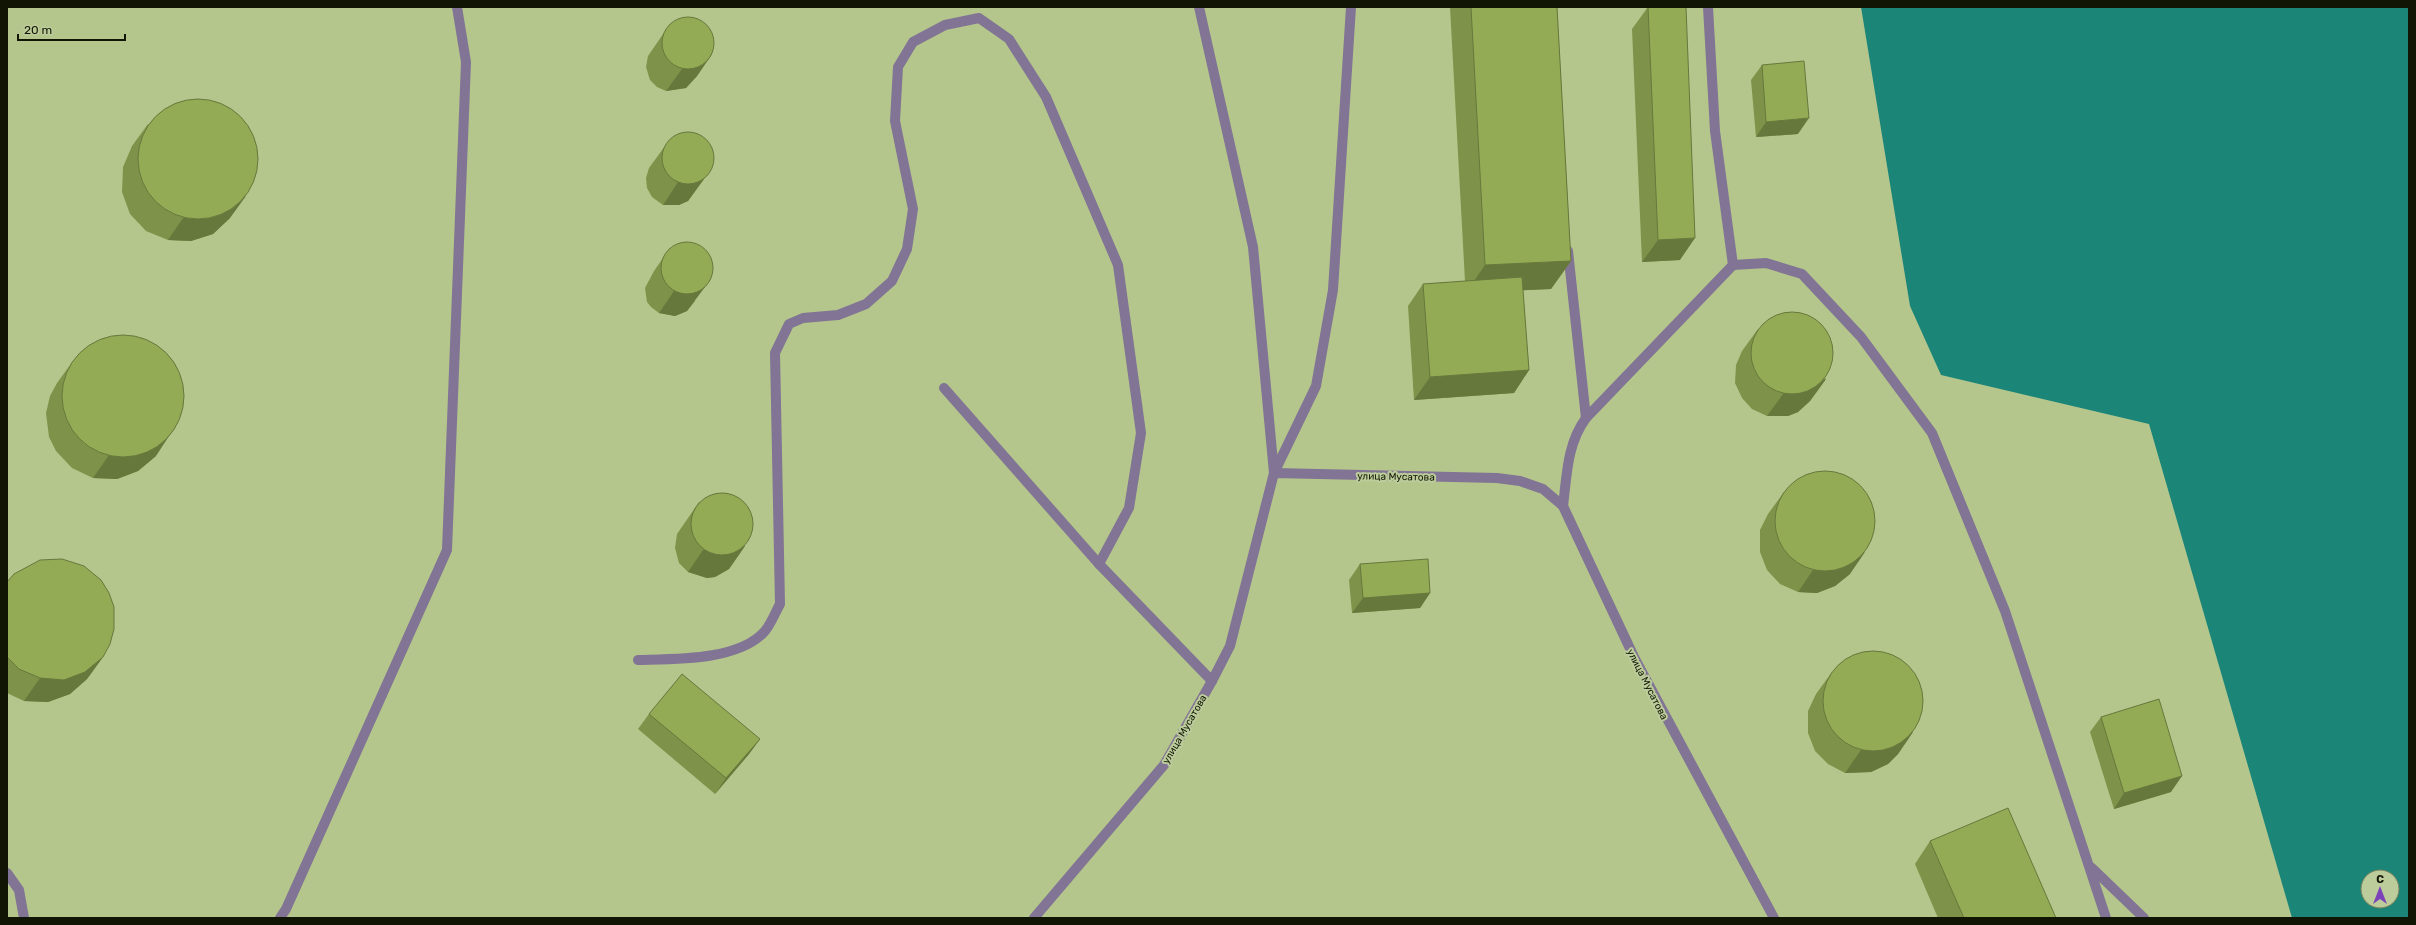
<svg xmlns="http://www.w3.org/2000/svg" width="2416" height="925" font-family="Rubik,sans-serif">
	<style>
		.built { fill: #b4c68c }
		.water { fill: #1b8578; fill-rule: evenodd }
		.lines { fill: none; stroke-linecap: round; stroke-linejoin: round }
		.minor { stroke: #817495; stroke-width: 10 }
		.wall { fill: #7e9349 }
		.shaded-wall { fill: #67783c }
		.building { fill: #93ab55; stroke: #67783c }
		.labels { text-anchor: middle; stroke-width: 4; stroke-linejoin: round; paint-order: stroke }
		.street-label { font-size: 10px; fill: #111604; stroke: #bccc9a }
	</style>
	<rect width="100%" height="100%" fill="#bccc9a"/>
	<!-- built -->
	<polygon class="built" points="7,7 1861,7 1910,306 1941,375 2149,424 2292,918 7,918"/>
	<!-- water -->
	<path class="water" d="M1861,7H2409V918H2292L2149,424L1941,375L1910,306ZM2368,877H2392V901H2368Z"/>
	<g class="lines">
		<!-- minor -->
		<g class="minor">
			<polyline points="1199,7 1253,247 1274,473 1316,386 1333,290 1351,7"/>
			<polyline points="1568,251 1586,418"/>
			<polyline points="1733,265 1766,263 1802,274 1861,337 1932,433 2005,611 2106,918"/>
			<polyline points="944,388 1099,564 1212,681"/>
			<path d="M1563,506C1567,474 1567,444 1586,418L1733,265L1715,131L1708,7"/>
			<path d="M638,660C674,659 739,661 765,631C771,624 775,613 780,604L775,353L789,324L803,318L838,315L866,304L892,281L907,249L913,209L895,121L898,67L913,42L945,25L979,18L1009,39L1046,97L1118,265L1141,433L1129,508L1099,564"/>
			<polyline points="2092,868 2144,918"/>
			<polyline points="7,873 19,890 24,918"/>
			<polyline points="280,918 286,909 447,550 466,62 457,7"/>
			<polyline points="1034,918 1164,765 1212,681 1230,646 1274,473 1497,478 1520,481 1543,489 1563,506 1634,657 1774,918"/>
		</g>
	</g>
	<!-- wall -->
	<g class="wall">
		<polygon points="1450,7 1557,7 1571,261 1551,289 1523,290 1529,370 1514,393 1414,400 1408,306 1423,284 1465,281"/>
		<polygon points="1648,7 1680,260 1642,262 1632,29"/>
		<polygon points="670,24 712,54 697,76 686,88 666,91 657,87 650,80 646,67 648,56"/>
		<polygon points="1762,65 1798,134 1756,137 1751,80"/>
		<polygon points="148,124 230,218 213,234 191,241 168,240 146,231 130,214 122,192 123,167 132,146"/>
		<polygon points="665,146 704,179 688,201 679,205 663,205 652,197 647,188 646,178 649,168"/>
		<polygon points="670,248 695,301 687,311 675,316 659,313 651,307 647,302 645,288 654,271"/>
		<polygon points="1758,329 1826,379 1810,401 1798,412 1788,416 1767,416 1752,409 1742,398 1735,383 1736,365 1742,351"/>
		<polygon points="73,361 156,456 138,471 117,479 93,478 72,468 56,451 49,437 46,413 50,396 57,383"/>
		<polygon points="1784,492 1850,574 1835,586 1817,593 1798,592 1780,584 1767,570 1760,552 1760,530 1768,514"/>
		<polygon points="699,502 745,546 729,569 715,577 707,578 688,572 679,563 675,548 677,534"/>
		<polygon points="1360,564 1430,593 1420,608 1352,613 1349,580"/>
		<polygon points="7,582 103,657 87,679 70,694 48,702 24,701 7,693"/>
		<polygon points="1832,672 1913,732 1898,754 1888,764 1871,772 1845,773 1828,764 1815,751 1808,733 1808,711 1816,694"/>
		<polygon points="649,714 760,739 749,754 715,794 638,729"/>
		<polygon points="2101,717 2171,792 2114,809 2090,732"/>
		<polygon points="1930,841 2056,918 1938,918 1915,864"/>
	</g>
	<!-- shaded-wall -->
	<g class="shaded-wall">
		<polygon points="712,54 697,76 686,88 666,91 682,69"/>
		<polygon points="1809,118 1798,134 1756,137 1766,122"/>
		<polygon points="704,179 688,201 679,205 663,205 678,182"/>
		<polygon points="246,196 230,218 213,234 191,241 168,240 183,218"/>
		<polygon points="1695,238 1680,260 1642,262 1658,240"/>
		<polygon points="1571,261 1551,289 1466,293 1485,265"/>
		<polygon points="711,279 687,311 675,316 659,313 674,291"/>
		<polygon points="1529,370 1514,393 1414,400 1430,377"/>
		<polygon points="1826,379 1810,401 1798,412 1788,416 1767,416 1783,394"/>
		<polygon points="171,433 156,456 138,471 117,479 93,478 109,455"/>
		<polygon points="745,546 729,569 715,577 707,578 688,572 703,550"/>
		<polygon points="1865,552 1850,574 1835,586 1817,593 1798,592 1813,570"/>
		<polygon points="1430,593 1420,608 1352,613 1363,598"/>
		<polygon points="103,657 87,679 70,694 48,702 24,701 40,678"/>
		<polygon points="1913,732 1898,754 1888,764 1871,772 1845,773 1861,750"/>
		<polygon points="760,739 749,754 715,794 726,778"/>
		<polygon points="2182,776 2171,792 2114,809 2124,793"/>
	</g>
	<!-- building -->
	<g class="building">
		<polygon points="1471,7 1557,7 1571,261 1485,265"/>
		<polygon points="1648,7 1686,7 1695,238 1658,240"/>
		<circle cx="688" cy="43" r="26"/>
		<polygon points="1804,61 1809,118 1766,122 1762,65"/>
		<circle cx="198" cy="159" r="60"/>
		<circle cx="688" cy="158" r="26"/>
		<circle cx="687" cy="268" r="26"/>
		<polygon points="1522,277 1529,370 1430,377 1423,284"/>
		<circle cx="1792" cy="353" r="41"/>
		<circle cx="123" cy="396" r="61"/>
		<circle cx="1825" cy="521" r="50"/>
		<circle cx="722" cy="524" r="31"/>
		<polygon points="62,559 84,566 101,580 109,593 114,607 114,629 110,644 103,657 85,672 64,680 40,678 19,669 7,657 7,582 14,574 40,560"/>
		<polygon points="1428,559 1430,593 1363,598 1360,564"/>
		<circle cx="1873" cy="701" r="50"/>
		<polygon points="682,674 760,739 726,778 649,714"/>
		<polygon points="2159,699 2182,776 2124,793 2101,717"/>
		<polygon points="2008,808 2056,918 1964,918 1930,841"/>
	</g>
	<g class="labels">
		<!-- street labels -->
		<g class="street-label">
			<text transform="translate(1396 476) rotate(1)" y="4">улица Мусатова</text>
			<text transform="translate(1648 684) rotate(63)" y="4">улица Мусатова</text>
			<text transform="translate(1184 729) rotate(-60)" y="4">улица Мусатова</text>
		</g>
	</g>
	<!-- border -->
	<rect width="2416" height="925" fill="none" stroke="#111604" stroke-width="16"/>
	<!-- north arrow -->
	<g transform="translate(2380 889)"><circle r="19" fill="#bccc9a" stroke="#78835e"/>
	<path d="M0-3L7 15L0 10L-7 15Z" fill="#7b42b9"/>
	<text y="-6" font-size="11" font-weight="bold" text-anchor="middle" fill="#111604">С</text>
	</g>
	<!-- scale -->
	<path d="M18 34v6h107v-6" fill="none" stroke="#111604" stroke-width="2"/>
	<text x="24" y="34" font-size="12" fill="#111604" stroke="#bccc9a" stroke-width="3" paint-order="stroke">20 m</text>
</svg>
